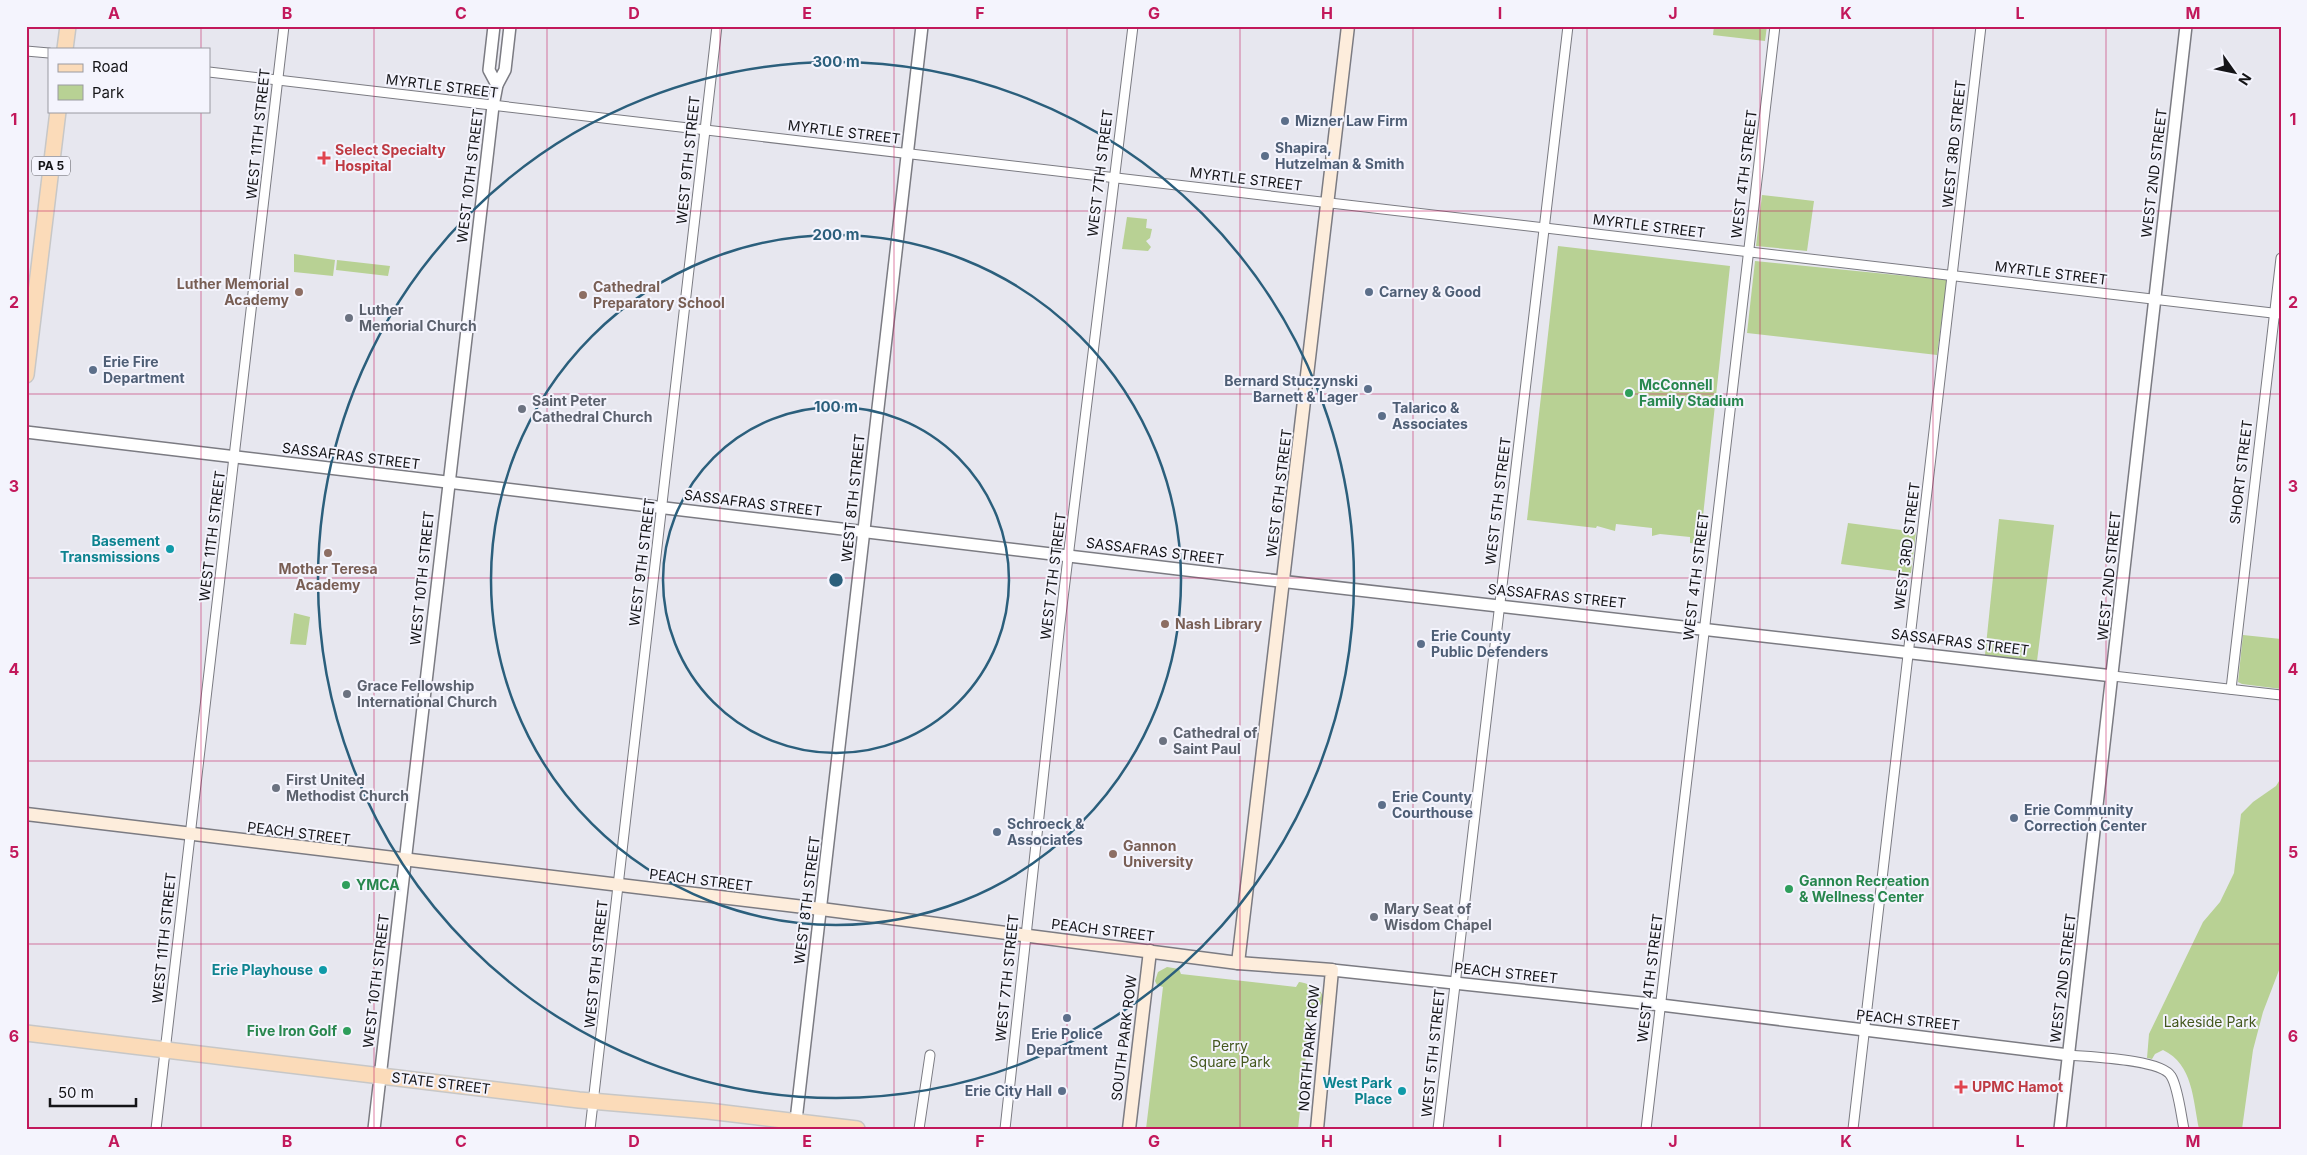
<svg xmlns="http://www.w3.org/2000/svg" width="2307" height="1155" font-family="Inter,sans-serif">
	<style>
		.green { fill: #b8d194 }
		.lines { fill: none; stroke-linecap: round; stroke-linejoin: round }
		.minor-casing { stroke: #7b7b82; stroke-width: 11 }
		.tertiary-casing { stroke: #7b7b82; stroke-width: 14 }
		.secondary-casing { stroke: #7b7b82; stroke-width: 15 }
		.primary-casing { stroke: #c7c7c7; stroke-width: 18 }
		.minor { stroke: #fff; stroke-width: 9 }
		.tertiary { stroke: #fff; stroke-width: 11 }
		.secondary { stroke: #fdeddc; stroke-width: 12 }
		.primary { stroke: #fbdbb9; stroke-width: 15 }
		.grid { fill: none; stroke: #c2185b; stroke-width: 1; stroke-opacity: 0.55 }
		.ring { fill: none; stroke: #2b5f7c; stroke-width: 2.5 }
		.service-dot { fill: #5c6f8a; stroke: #f4f4fd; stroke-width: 2 }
		.health-dot { fill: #e0444e; stroke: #f4f4fd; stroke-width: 2 }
		.education-dot { fill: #8d6e63; stroke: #f4f4fd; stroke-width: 2 }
		.worship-dot { fill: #6b7280; stroke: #f4f4fd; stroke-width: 2 }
		.leisure-dot { fill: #2e9e5b; stroke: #f4f4fd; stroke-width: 2 }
		.culture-dot { fill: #0f9aa8; stroke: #f4f4fd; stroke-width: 2 }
		.labels { text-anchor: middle; stroke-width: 4; stroke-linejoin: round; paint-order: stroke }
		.shield { fill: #f4f4fd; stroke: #57575c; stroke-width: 1 }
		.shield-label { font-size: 12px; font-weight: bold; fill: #141417 }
		.street-label { font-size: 14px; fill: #141417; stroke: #f4f4fd }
		.service-label { font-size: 14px; font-weight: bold; fill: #4e5e75; stroke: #f4f4fd; text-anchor: start }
		.health-label { font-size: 14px; font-weight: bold; fill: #be3a42; stroke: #f4f4fd; text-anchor: start }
		.education-label { font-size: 14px; font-weight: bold; fill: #785e54; stroke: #f4f4fd; text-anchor: start }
		.worship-label { font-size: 14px; font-weight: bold; fill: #5b616d; stroke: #f4f4fd; text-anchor: start }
		.leisure-label { font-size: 14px; font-weight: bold; fill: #27864d; stroke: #f4f4fd; text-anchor: start }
		.culture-label { font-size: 14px; font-weight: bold; fill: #0d838f; stroke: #f4f4fd; text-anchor: end }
		.park-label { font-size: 14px; fill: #44581e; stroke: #f4f4fd }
		.centre { fill: #2b5f7c; stroke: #f4f4fd; stroke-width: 2.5 }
		.ring-label { font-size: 15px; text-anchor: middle; font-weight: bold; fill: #2b5f7c; stroke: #f4f4fd; stroke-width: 4; stroke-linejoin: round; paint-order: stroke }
		.neatline { fill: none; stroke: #c2185b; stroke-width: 2 }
		.grid-label { font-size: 16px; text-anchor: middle; font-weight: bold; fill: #c2185b }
	</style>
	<rect width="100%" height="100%" fill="#e7e7ef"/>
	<!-- green -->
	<g class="green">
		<polygon points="1714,26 1767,26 1765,41 1713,35"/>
		<polygon points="1762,195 1814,201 1807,251 1756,246"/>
		<polygon points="1127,217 1147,219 1146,228 1152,229 1150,238 1146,241 1151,247 1148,251 1122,249"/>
		<polygon points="1558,246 1730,266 1700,544 1690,543 1690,537 1660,534 1652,536 1652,528 1616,524 1615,531 1597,526 1596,528 1527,520"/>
		<polygon points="294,254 335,260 333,276 294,272"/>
		<polygon points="337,260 390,266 388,276 336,270"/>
		<polygon points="1755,261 1947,280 1937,355 1747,333"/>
		<polygon points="1999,519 2054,525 2037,661 1985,655"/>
		<polygon points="1848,523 1916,532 1911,573 1841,564"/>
		<polygon points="294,613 310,617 306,645 290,644"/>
		<polygon points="2243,635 2281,639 2281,689 2242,684 2238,682"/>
		<path d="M2281,778V965L2263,1012L2253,1050L2242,1129H2199C2193,1100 2193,1064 2163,1050L2155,1054L2152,1059L2147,1058L2149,1034L2203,922L2220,902L2234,873L2241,814L2253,802L2276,786Z"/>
		<path d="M1167,967L1179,969L1181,974L1296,987L1299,982C1313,984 1333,994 1317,1009H1311L1298,1129H1146L1163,987L1157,985L1155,981L1158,972Z"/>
	</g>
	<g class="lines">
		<!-- minor casing -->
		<g class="minor-casing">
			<g id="minor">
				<polyline points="26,51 49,53"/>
				<polyline points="209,72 2281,314"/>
				<polyline points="2113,676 2281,695"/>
				<polyline points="2231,689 2281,258"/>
				<path d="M2069,1055C2089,1057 2161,1059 2171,1076C2178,1087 2181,1115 2184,1129"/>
				<polyline points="156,1129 284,26"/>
				<polyline points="590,1129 717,26"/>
				<polyline points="919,1129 930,1055"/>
				<polyline points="1005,1129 1060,623 1133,26"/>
				<polyline points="1438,1129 1568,26"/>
				<polyline points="1646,1129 1775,26"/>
				<polyline points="1853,1129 1981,26"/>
			</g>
		</g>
		<!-- tertiary casing -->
		<g class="tertiary-casing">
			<g id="tertiary">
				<polyline points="494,26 489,70 497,85"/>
				<polyline points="26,432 1262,579 2113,676"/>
				<polyline points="1332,970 1661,1005 2069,1055"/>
				<polyline points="374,1129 493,106 497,85 505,70 510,26"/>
				<polyline points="795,1129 922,26"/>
				<polyline points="2060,1129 2186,26"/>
			</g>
		</g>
		<!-- secondary casing -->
		<g class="secondary-casing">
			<g id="secondary">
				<polyline points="26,814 821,909 1238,963 1332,970 1317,1129"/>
				<polyline points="1238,963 1348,26"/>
				<polyline points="1129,1129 1150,951"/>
			</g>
		</g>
		<!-- primary casing -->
		<g class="primary-casing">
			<g id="primary">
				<polyline points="65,49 68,26"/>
				<polyline points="26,375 58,111"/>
				<polyline points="26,1033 579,1100 708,1111 857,1129"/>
			</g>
		</g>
		<!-- minor -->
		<use href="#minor" class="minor"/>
		<!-- tertiary -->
		<use href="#tertiary" class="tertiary"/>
		<!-- secondary -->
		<use href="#secondary" class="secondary"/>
		<!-- primary -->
		<use href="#primary" class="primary"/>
	</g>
	<!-- grid -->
	<path class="grid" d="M201,26V49M374,26V1129M547,26V1129M720,26V1129M894,26V1129M1067,26V1129M1240,26V1129M1413,26V1129M1587,26V1129M1760,26V1129M1933,26V1129M2106,26V1129M201,111V1129M26,211H2281M26,394H2281M26,578H2281M26,761H2281M26,944H2281"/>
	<!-- distance rings -->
	<g class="ring">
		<circle cx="836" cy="580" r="173"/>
		<circle cx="836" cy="580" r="345"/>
		<circle cx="836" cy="580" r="518"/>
	</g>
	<!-- markers -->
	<g class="service-dot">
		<circle cx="1285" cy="121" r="5"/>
		<circle cx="1265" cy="156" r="5"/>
		<circle cx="1369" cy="292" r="5"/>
		<circle cx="93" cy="370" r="5"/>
		<circle cx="1368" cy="389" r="5"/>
		<circle cx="1382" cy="416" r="5"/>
		<circle cx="1421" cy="644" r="5"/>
		<circle cx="1382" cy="805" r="5"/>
		<circle cx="2014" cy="818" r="5"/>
		<circle cx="997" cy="832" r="5"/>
		<circle cx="1067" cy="1018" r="5"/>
		<circle cx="1062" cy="1091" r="5"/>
	</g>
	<g class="health-dot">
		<path d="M321.5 150.5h5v5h5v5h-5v5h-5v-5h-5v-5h5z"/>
		<path d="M1958.5 1079.5h5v5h5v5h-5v5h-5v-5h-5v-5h5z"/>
	</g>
	<g class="education-dot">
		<circle cx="299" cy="292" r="5"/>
		<circle cx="583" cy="295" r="5"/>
		<circle cx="328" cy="553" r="5"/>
		<circle cx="1165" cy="624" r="5"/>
		<circle cx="1113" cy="854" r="5"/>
	</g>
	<g class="worship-dot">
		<circle cx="349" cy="318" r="5"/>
		<circle cx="522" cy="409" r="5"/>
		<circle cx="347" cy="694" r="5"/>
		<circle cx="1163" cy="741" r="5"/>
		<circle cx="276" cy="788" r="5"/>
		<circle cx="1374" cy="917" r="5"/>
	</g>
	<g class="leisure-dot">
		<circle cx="1629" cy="393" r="5"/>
		<circle cx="346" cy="885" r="5"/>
		<circle cx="1789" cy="889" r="5"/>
		<circle cx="347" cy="1031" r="5"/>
	</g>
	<g class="culture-dot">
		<circle cx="170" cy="549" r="5"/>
		<circle cx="323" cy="970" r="5"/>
		<circle cx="1402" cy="1091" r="5"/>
	</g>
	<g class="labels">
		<!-- shield labels -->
		<rect class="shield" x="32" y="156.5" width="38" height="19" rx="4"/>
		<g class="shield-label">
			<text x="51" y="170">PA 5</text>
		</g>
		<!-- street labels -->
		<g class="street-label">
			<text transform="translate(442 86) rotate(7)" y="5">MYRTLE STREET</text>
			<text transform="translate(844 132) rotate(7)" y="5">MYRTLE STREET</text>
			<text transform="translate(258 134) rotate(-84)" y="5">WEST 11TH STREET</text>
			<text transform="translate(1954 144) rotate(-84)" y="5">WEST 3RD STREET</text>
			<text transform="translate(688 160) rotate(-84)" y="5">WEST 9TH STREET</text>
			<text transform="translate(1100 173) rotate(-83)" y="5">WEST 7TH STREET</text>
			<text transform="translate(2154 173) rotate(-83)" y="5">WEST 2ND STREET</text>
			<text transform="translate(1744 174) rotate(-83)" y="5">WEST 4TH STREET</text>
			<text transform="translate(470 176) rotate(-83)" y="5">WEST 10TH STREET</text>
			<text transform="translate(1246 179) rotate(7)" y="5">MYRTLE STREET</text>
			<text transform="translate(1649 226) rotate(7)" y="5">MYRTLE STREET</text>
			<text transform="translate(2051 273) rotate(7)" y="5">MYRTLE STREET</text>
			<text transform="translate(351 456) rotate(7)" y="5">SASSAFRAS STREET</text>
			<text transform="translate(2241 472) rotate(-83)" y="5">SHORT STREET</text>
			<text transform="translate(1279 493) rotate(-83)" y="5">WEST 6TH STREET</text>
			<text transform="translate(853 498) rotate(-84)" y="5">WEST 8TH STREET</text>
			<text transform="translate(1498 501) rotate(-83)" y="5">WEST 5TH STREET</text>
			<text transform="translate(753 503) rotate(7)" y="5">SASSAFRAS STREET</text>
			<text transform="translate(212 536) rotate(-83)" y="5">WEST 11TH STREET</text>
			<text transform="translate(1907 546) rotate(-83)" y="5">WEST 3RD STREET</text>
			<text transform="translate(1155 551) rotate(7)" y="5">SASSAFRAS STREET</text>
			<text transform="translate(642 562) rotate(-83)" y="5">WEST 9TH STREET</text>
			<text transform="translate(1053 576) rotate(-83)" y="5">WEST 7TH STREET</text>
			<text transform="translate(1696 576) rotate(-83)" y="5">WEST 4TH STREET</text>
			<text transform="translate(2109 576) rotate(-84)" y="5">WEST 2ND STREET</text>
			<text transform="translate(422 578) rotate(-84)" y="5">WEST 10TH STREET</text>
			<text transform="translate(1557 596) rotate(6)" y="5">SASSAFRAS STREET</text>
			<text transform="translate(1960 642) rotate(7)" y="5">SASSAFRAS STREET</text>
			<text transform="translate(299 833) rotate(7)" y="5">PEACH STREET</text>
			<text transform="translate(701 880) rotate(7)" y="5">PEACH STREET</text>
			<text transform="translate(807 900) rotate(-83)" y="5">WEST 8TH STREET</text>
			<text transform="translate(1103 930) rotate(7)" y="5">PEACH STREET</text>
			<text transform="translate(164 938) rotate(-84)" y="5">WEST 11TH STREET</text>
			<text transform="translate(596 964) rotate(-84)" y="5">WEST 9TH STREET</text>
			<text transform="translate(1506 973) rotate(6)" y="5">PEACH STREET</text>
			<text transform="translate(1007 978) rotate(-84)" y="5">WEST 7TH STREET</text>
			<text transform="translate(1650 978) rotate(-83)" y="5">WEST 4TH STREET</text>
			<text transform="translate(2063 978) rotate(-83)" y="5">WEST 2ND STREET</text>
			<text transform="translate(376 981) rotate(-83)" y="5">WEST 10TH STREET</text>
			<text transform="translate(1908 1020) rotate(6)" y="5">PEACH STREET</text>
			<text transform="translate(1124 1038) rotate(-83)" y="5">SOUTH PARK ROW</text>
			<text transform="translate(1309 1048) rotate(-85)" y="5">NORTH PARK ROW</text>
			<text transform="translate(1433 1053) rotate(-84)" y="5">WEST 5TH STREET</text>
			<text transform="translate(441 1083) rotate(7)" y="5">STATE STREET</text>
		</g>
		<!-- service labels -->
		<g class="service-label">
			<text x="1295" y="126">Mizner Law Firm</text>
			<text x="1275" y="153">Shapira,<tspan x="1275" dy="16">Hutzelman &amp; Smith</tspan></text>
			<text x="1379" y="297">Carney &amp; Good</text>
			<text x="103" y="367">Erie Fire<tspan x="103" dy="16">Department</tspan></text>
			<text x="1358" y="386" text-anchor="end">Bernard Stuczynski<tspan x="1358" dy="16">Barnett &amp; Lager</tspan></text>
			<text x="1392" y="413">Talarico &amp;<tspan x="1392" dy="16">Associates</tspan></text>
			<text x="1431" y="641">Erie County<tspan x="1431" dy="16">Public Defenders</tspan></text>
			<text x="1392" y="802">Erie County<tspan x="1392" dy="16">Courthouse</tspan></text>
			<text x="2024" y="815">Erie Community<tspan x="2024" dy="16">Correction Center</tspan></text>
			<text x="1007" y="829">Schroeck &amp;<tspan x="1007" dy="16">Associates</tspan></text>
			<text x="1067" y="1039" text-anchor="middle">Erie Police<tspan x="1067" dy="16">Department</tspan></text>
			<text x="1052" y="1096" text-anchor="end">Erie City Hall</text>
		</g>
		<!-- health labels -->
		<g class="health-label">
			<text x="335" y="155">Select Specialty<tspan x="335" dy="16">Hospital</tspan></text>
			<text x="1972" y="1092">UPMC Hamot</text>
		</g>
		<!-- education labels -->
		<g class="education-label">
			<text x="289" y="289" text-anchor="end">Luther Memorial<tspan x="289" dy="16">Academy</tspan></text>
			<text x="593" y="292">Cathedral<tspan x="593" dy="16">Preparatory School</tspan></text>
			<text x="328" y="574" text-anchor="middle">Mother Teresa<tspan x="328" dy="16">Academy</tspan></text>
			<text x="1175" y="629">Nash Library</text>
			<text x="1123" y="851">Gannon<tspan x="1123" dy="16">University</tspan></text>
		</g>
		<!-- worship labels -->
		<g class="worship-label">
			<text x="359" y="315">Luther<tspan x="359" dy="16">Memorial Church</tspan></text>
			<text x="532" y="406">Saint Peter<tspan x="532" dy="16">Cathedral Church</tspan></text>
			<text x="357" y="691">Grace Fellowship<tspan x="357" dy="16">International Church</tspan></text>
			<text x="1173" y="738">Cathedral of<tspan x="1173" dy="16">Saint Paul</tspan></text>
			<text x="286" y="785">First United<tspan x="286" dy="16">Methodist Church</tspan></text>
			<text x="1384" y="914">Mary Seat of<tspan x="1384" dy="16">Wisdom Chapel</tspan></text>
		</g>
		<!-- leisure labels -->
		<g class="leisure-label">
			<text x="1639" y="390">McConnell<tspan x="1639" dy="16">Family Stadium</tspan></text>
			<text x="1799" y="886">Gannon Recreation<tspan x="1799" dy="16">&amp; Wellness Center</tspan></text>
			<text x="356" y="890">YMCA</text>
			<text x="337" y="1036" text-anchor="end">Five Iron Golf</text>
		</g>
		<!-- culture labels -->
		<g class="culture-label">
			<text x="160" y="546">Basement<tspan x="160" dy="16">Transmissions</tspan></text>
			<text x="313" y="975">Erie Playhouse</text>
			<text x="1392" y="1088">West Park<tspan x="1392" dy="16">Place</tspan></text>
		</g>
		<!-- park labels -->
		<g class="park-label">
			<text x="2210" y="1027">Lakeside Park</text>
			<text x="1230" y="1051">Perry<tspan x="1230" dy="16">Square Park</tspan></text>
		</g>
	</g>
	<circle cx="836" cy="580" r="8" class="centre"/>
	<g class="ring-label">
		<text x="836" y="67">300 m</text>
		<text x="836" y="240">200 m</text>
		<text x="836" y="412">100 m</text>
	</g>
	<!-- border -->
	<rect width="2307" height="1155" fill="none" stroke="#f4f4fd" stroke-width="55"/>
	<!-- legend -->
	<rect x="48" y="48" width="162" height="65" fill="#f4f4fd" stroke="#9a9aa1"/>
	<rect x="58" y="64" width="25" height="8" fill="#fbdbb9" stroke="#9a9aa1"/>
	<text x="92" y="72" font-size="15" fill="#141417">Road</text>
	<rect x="58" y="85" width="25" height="15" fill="#b8d194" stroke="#9a9aa1"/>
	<text x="92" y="98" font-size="15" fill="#141417">Park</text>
	<!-- north arrow -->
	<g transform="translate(2234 72) rotate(123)" stroke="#f4f4fd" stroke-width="4" paint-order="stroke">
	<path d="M0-4L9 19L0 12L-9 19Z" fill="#141417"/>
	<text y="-8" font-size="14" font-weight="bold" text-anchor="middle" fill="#141417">N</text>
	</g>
	<!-- scale -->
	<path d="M50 1098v8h86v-8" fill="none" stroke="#141417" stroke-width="2.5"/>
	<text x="58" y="1098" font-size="15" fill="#141417" stroke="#f4f4fd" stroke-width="4" paint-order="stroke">50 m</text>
	<rect x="28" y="28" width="2252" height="1100" class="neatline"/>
	<g class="grid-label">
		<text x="114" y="19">A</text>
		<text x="287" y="19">B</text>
		<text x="461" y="19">C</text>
		<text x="634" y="19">D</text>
		<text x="807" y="19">E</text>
		<text x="980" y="19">F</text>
		<text x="1154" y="19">G</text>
		<text x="1327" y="19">H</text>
		<text x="1500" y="19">I</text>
		<text x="1673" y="19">J</text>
		<text x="1846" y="19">K</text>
		<text x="2020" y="19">L</text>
		<text x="2193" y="19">M</text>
		<text x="14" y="125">1</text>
		<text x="2293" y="125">1</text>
		<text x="14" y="308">2</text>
		<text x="2293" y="308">2</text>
		<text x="14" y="492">3</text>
		<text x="2293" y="492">3</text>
		<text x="14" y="675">4</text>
		<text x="2293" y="675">4</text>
		<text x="14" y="858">5</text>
		<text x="2293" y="858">5</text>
		<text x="14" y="1042">6</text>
		<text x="2293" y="1042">6</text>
		<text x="114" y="1147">A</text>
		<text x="287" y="1147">B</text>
		<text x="461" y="1147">C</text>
		<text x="634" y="1147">D</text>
		<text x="807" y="1147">E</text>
		<text x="980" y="1147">F</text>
		<text x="1154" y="1147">G</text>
		<text x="1327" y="1147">H</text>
		<text x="1500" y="1147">I</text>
		<text x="1673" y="1147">J</text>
		<text x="1846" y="1147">K</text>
		<text x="2020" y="1147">L</text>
		<text x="2193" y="1147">M</text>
	</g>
</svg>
